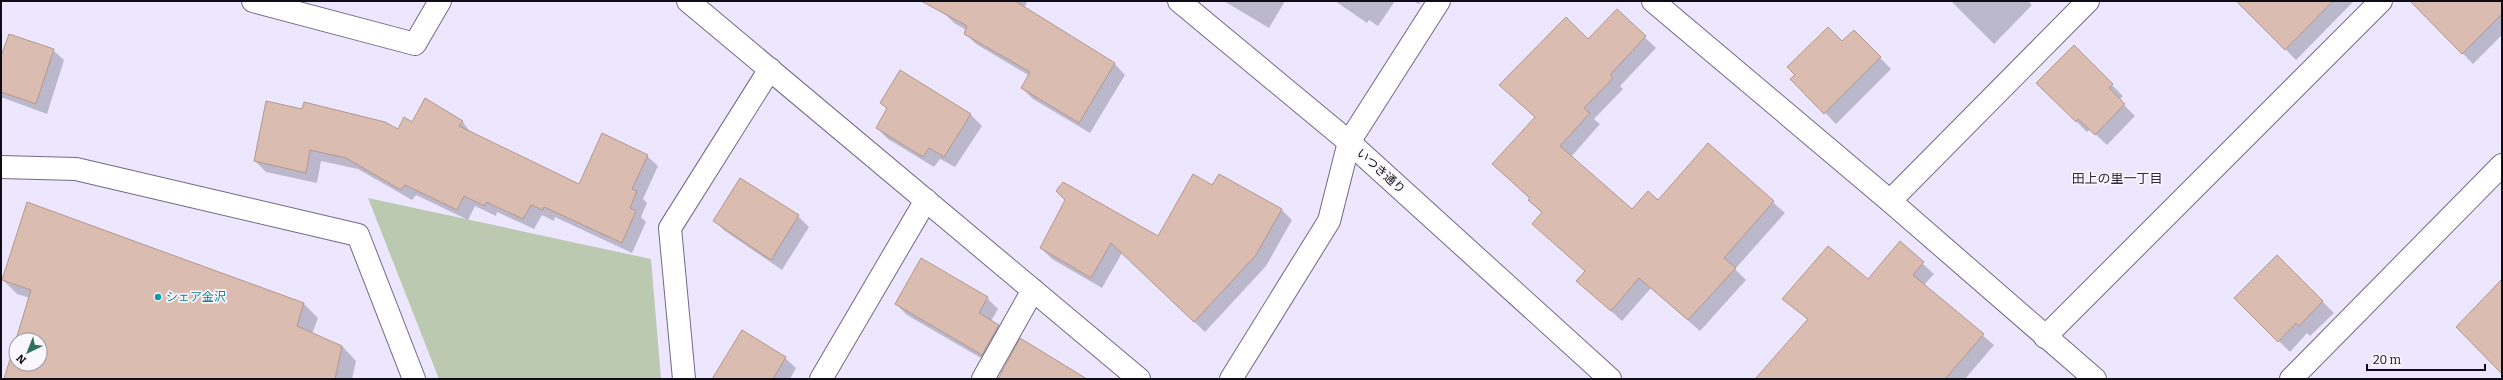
<svg xmlns="http://www.w3.org/2000/svg" width="2503" height="380" font-family="Bitter,'Noto Sans JP',serif">
	<style>
		.green { fill: #bcc9b1 }
		.shadow { fill: #0003 }
		.building { fill: #dbbcb0; stroke: #b5978b; fill-rule: evenodd }
		.lines { fill: none; stroke-linecap: round; stroke-linejoin: round }
		.street-casing { stroke: #706a84; stroke-width: 24 }
		.secondary-casing { stroke: #706a84; stroke-width: 24 }
		.street { stroke: #fff; stroke-width: 22 }
		.secondary { stroke: #fff; stroke-width: 22 }
		.culture-dot { fill: #0f9aa8; stroke: #f9f7fd; stroke-width: 1.5 }
		.labels { text-anchor: middle; stroke-width: 3.5; stroke-linejoin: round; paint-order: stroke }
		.street-label { font-size: 12px; fill: #0e0c16; stroke: #f9f7fd }
		.culture-label { font-size: 12px; fill: #0d838f; stroke: #f9f7fd; text-anchor: start }
		.neighbourhood-label { font-size: 13px; fill: #2d283d; stroke: #f9f7fd }
	</style>
	<rect width="100%" height="100%" fill="#ece7ff"/>
	<!-- green -->
	<polygon class="green" points="368,198 651,259 661,379 439,379"/>
	<!-- shadow -->
	<g class="shadow">
		<polygon points="948,1 1025,1 1027,3 1024,8 1115,64 1125,75 1090,133 1033,99 1022,88 1030,76 976,44 965,33 966,30 954,23 943,12"/>
		<polygon points="1224,1 1285,1 1269,28"/>
		<polygon points="1335,1 1395,1 1378,26 1369,20 1367,23"/>
		<polygon points="1414,1 1421,1 1419,4"/>
		<polygon points="1951,1 2028,1 2032,5 1994,44"/>
		<polygon points="2238,1 2354,1 2296,60"/>
		<polygon points="2412,1 2502,1 2502,35 2473,64"/>
		<polygon points="1617,11 1656,48 1620,86 1623,89 1594,119 1600,124 1571,157 1633,210 1658,201 1708,144 1785,213 1735,269 1746,280 1700,331 1651,288 1622,321 1578,281 1586,271 1542,213 1529,200 1530,199 1493,164 1536,117 1588,41"/>
		<polygon points="1854,31 1891,69 1836,124 1792,79 1842,43"/>
		<polygon points="2074,47 2123,96 2119,100 2135,116 2107,145 2090,129 2087,132 2037,83"/>
		<polygon points="53,50 64,60 47,114 1,97 1,59"/>
		<polygon points="900,71 971,115 982,126 955,167 940,159 934,167 888,139 877,128 887,109 881,102"/>
		<polygon points="462,121 472,134 580,185 647,156 658,166 643,199 647,203 641,217 646,222 632,253 555,217 554,221 542,215 534,229 497,212 496,216 475,206 468,220 416,195 412,200 358,169 321,161 317,183 266,172 255,161 399,131 412,123"/>
		<polygon points="1213,187 1281,209 1292,220 1266,266 1205,332 1122,253 1102,288 1052,259 1041,248 1159,237"/>
		<polygon points="27,203 304,304 318,318 312,334 342,346 356,361 352,379 5,379 16,343 16,364 40,364 40,340 17,340 30,298 17,294 3,280"/>
		<polygon points="798,216 809,227 782,270 725,231 714,220"/>
		<polygon points="1900,243 1934,274 1924,285 1994,345 1965,379 1766,379 1808,320 1784,299 1868,280"/>
		<polygon points="2277,256 2334,313 2310,336 2307,333 2290,352 2235,298"/>
		<polygon points="987,298 998,309 991,321 1009,337 993,365 907,315 896,304"/>
		<polygon points="785,358 796,368 790,379 713,379"/>
	</g>
	<!-- building -->
	<g class="building">
		<polygon points="921,1 1015,1 1115,63 1079,123 1021,88 1030,72 964,34 967,26"/>
		<polygon points="2236,1 2333,1 2285,50"/>
		<polygon points="2410,1 2502,1 2502,14 2462,54"/>
		<polygon points="1617,9 1646,36 1610,75 1613,78 1584,108 1590,113 1560,146 1632,209 1648,191 1658,200 1708,143 1774,201 1724,258 1736,268 1688,320 1639,278 1611,311 1576,281 1585,271 1532,224 1542,212 1528,200 1530,198 1492,164 1535,117 1499,85 1566,17 1588,39"/>
		<polygon points="1828,27 1842,41 1854,30 1881,57 1824,114 1790,79 1795,75 1787,67"/>
		<polygon points="9,34 54,49 36,104 1,92 1,56"/>
		<polygon points="2074,45 2113,84 2109,88 2125,104 2095,135 2078,119 2076,122 2036,83"/>
		<polygon points="900,70 971,114 944,157 929,148 923,157 876,128 887,108 880,103"/>
		<polygon points="425,98 463,121 459,126 579,184 602,133 648,155 632,189 637,191 630,208 636,211 622,243 544,207 543,210 531,205 523,219 486,202 485,206 464,196 457,210 405,185 401,190 346,158 310,150 306,173 254,161 266,101 302,109 304,102 385,122 398,129 404,117 412,122"/>
		<polygon points="1193,174 1212,185 1219,174 1282,209 1256,255 1194,322 1111,243 1091,278 1040,248 1065,200 1056,191 1063,182 1158,236"/>
		<polygon points="740,178 799,215 771,260 713,221"/>
		<path d="M27,202L304,303L297,326L342,346L335,379H4L31,290L2,280ZM16,340H40V364H16Z"/>
		<polygon points="1900,241 1924,262 1913,275 1984,334 1945,379 1755,379 1808,319 1782,299 1828,246 1868,279"/>
		<polygon points="2277,255 2323,301 2299,326 2296,323 2278,342 2234,298"/>
		<polygon points="921,258 988,297 979,313 999,325 982,355 895,304"/>
		<polygon points="2502,279 2502,374 2456,327"/>
		<polygon points="742,330 786,357 773,379 712,379"/>
		<polygon points="1020,338 1087,379 998,379"/>
	</g>
	<g class="lines">
		<!-- street casing -->
		<g class="street-casing">
			<g id="street">
				<polyline points="253,1 415,44 440,1"/>
				<polyline points="688,1 1139,379"/>
				<polyline points="1653,1 1890,201 2095,379"/>
				<polyline points="1349,142 1439,1"/>
				<polyline points="1,167 76,169 358,235 414,379"/>
				<polyline points="1890,201 2088,1"/>
				<polyline points="2045,337 2381,1"/>
				<polyline points="684,379 670,228 770,69"/>
				<polyline points="821,379 926,200"/>
				<polyline points="983,379 1033,290"/>
				<polyline points="2291,379 2502,165"/>
			</g>
		</g>
		<!-- secondary casing -->
		<g class="secondary-casing">
			<g id="secondary">
				<polyline points="1179,1 1349,142 1610,379"/>
				<polyline points="1231,379 1329,221 1349,142"/>
			</g>
		</g>
		<!-- street -->
		<use href="#street" class="street"/>
		<!-- secondary -->
		<use href="#secondary" class="secondary"/>
	</g>
	<!-- markers -->
	<circle class="culture-dot" cx="158" cy="297" r="4"/>
	<g class="labels">
		<!-- street labels -->
		<g class="street-label">
			<text transform="translate(1381 171) rotate(42)" y="4">いつき通り</text>
		</g>
		<!-- culture labels -->
		<g class="culture-label">
			<text x="166" y="301">シェア金沢</text>
		</g>
		<!-- neighbourhood labels -->
		<g class="neighbourhood-label">
			<text x="2117" y="183">田上の里一丁目</text>
		</g>
	</g>
	<!-- border -->
	<rect width="2503" height="380" fill="none" stroke="#0e0c16" stroke-width="4"/>
	<!-- north arrow -->
	<g transform="translate(28 352) rotate(223)"><circle r="19" fill="#f9f7fd" stroke="#9b99a1"/>
	<path d="M0-3L7 15L0 10L-7 15Z" fill="#30705d"/>
	<text y="-6" font-size="11" font-weight="bold" text-anchor="middle" fill="#0e0c16">N</text>
	</g>
	<!-- scale -->
	<path d="M2367 364v6h118v-6" fill="none" stroke="#0e0c16" stroke-width="2"/>
	<text x="2373" y="364" font-size="12" fill="#0e0c16" stroke="#f9f7fd" stroke-width="3" paint-order="stroke">20 m</text>
</svg>
